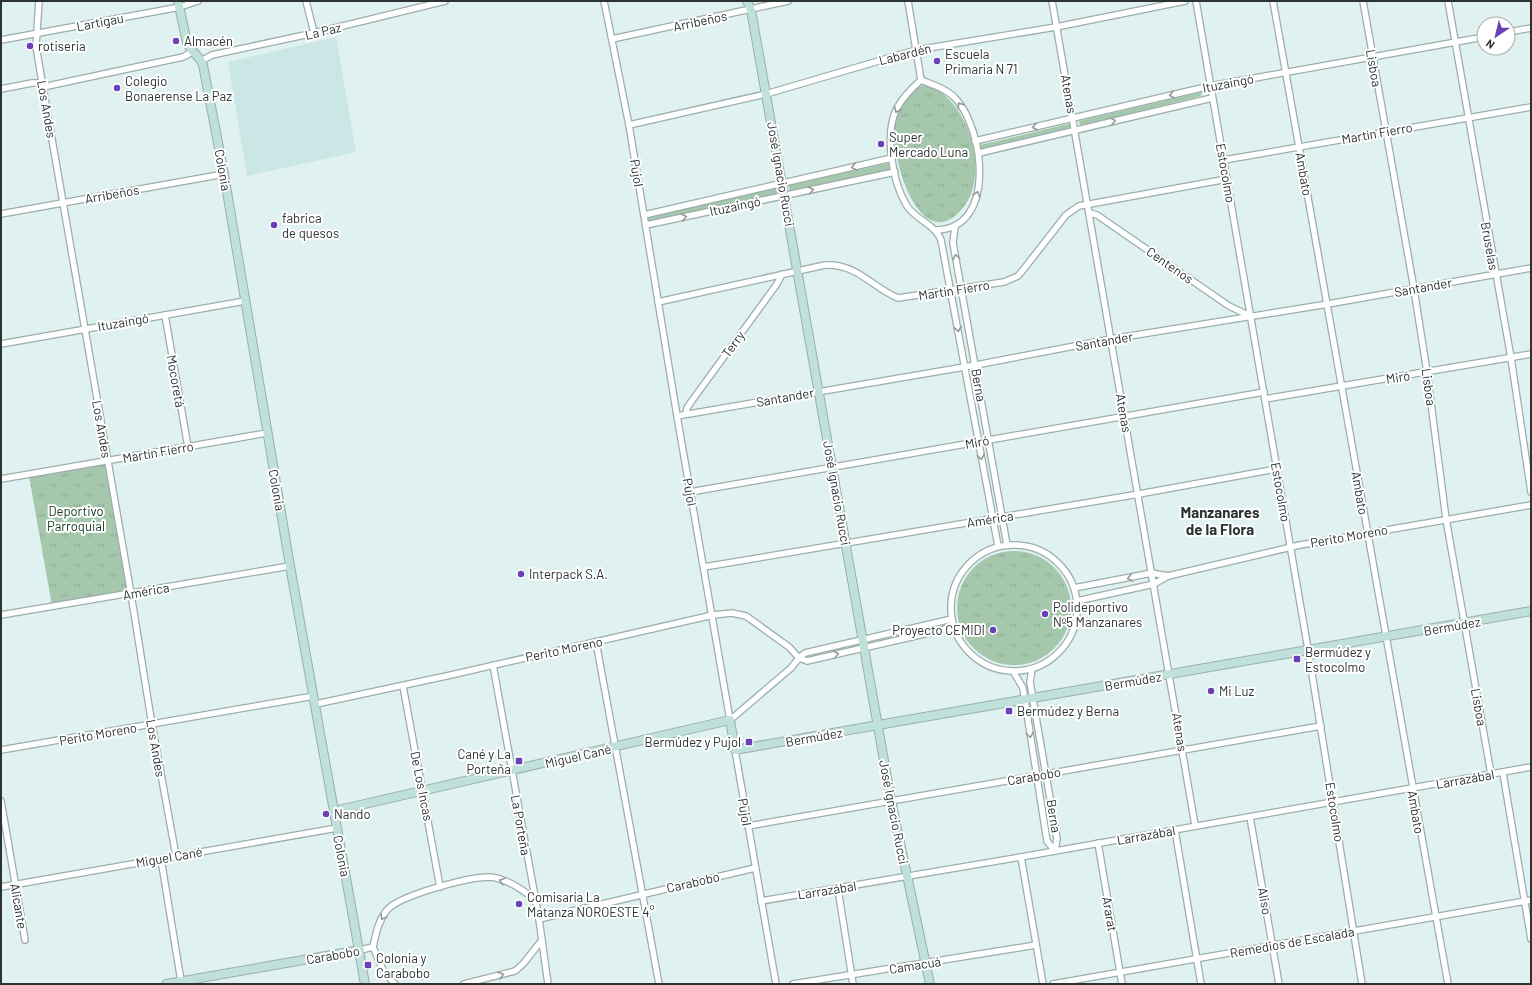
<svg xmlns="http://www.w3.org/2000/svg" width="1532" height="985" font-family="Barlow,sans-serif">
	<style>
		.built { fill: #cbe7e5 }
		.grass { fill: #a5c7ac }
		.park { fill: url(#park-tufts) }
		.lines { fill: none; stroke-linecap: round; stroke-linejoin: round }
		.street-casing { stroke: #9badac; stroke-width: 8 }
		.secondary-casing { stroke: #9badac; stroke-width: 10 }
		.street { stroke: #fff; stroke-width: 5.5 }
		.secondary { stroke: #bfe1d9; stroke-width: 8 }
		.oneway { stroke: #969998 }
		.poi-dot { fill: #6b3fb7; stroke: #fff; stroke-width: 1.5 }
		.labels { text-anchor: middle; stroke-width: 4; stroke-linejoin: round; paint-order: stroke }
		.street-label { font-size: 13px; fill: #2c3332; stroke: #fff }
		.poi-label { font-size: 13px; fill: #2c3332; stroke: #fff; text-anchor: start }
		.park-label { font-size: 13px; fill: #11391e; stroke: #fff }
		.quarter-label { font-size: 15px; font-weight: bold; fill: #2c3332; stroke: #fff }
	</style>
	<defs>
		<pattern id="park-tufts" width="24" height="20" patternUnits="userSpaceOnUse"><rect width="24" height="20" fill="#a5c7ac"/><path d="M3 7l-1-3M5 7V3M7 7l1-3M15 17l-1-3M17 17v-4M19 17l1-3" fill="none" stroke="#8eab94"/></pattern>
	</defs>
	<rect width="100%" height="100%" fill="#dff1f0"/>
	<!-- built -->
	<polygon class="built" points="336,37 356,152 247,176 228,62"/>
	<!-- grass -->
	<g class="grass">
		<polygon points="1202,92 1201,96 1080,126 1079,121"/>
		<polygon points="1072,123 1073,128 981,150 980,145"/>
		<polygon points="890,163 892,170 790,192 788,185"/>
		<polygon points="779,187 781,193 649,223 647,217"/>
	</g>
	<!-- park -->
	<g class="park">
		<path d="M925,85C967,95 990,171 965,205C922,264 887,155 896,120C898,112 902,106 907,99C912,92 917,86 925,85Z"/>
		<polygon points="105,463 128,593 52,606 29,476"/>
		<circle cx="1014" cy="608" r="57"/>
	</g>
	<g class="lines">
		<!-- street casing -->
		<g class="street-casing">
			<g id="street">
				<polyline points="39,1 36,46 41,76 131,594 152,725 176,856"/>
				<polyline points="306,1 314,33"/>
				<polyline points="604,1 629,125 677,416 730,720 791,668 799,658 805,653 952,619"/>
				<polyline points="908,1 921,80"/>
				<polyline points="1052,1 1195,825"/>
				<polyline points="1196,1 1308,649 1362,984"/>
				<polyline points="1273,1 1448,984"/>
				<polyline points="1363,1 1414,289 1427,372 1446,519 1491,774"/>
				<polyline points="1448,1 1511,358 1531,492"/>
				<polyline points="1508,32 1531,28"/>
				<polyline points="612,39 788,1"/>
				<polyline points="1,40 180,7 198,1"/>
				<polyline points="201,61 212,55 314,33 445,1"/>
				<path d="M921,80C912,88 903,97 897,108C884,133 892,182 907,206C916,220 935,224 941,240L998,546"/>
				<path d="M921,80C933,85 947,89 956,99C984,130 997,228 937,230"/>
				<polyline points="43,87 183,57 192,52"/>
				<polyline points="1,89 32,83 42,83"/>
				<polyline points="629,125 766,94 916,50 1056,27 1185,1"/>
				<polyline points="975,141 1210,86 1484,37"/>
				<polyline points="979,153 1212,98"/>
				<polyline points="1224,160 1531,107"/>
				<polyline points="1090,213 1097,215 1229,306 1250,316"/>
				<polyline points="1,214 224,174"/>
				<polyline points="644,215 892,158"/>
				<polyline points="646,225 895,172"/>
				<polyline points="955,226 953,243 1007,545"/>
				<path d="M658,302L825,265C856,263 872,287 898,298L1004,282L1018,276L1023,270L1066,215L1079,206L1227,179"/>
				<polyline points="165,315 188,447"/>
				<polyline points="1,344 245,301"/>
				<polyline points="1265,399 1531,354"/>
				<polyline points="686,414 687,408 691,402 777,284 782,274"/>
				<polyline points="677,416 976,365 1111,339 1328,304 1531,268"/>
				<polyline points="1,479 267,433"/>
				<polyline points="690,492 1264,392"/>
				<circle cx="1014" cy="608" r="63"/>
				<polyline points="704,567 1139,494 1276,469"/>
				<polyline points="1074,588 1152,573 1168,576"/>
				<polyline points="1077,601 1154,584 1168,576 1300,545 1531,505"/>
				<polyline points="1,615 290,566"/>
				<polyline points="596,642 659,984"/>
				<polyline points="493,665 539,919 548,984"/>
				<polyline points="1032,669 1030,682 1057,839 1055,851"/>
				<polyline points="1013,671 1023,688 1047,841 1055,851"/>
				<polyline points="403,686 440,887"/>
				<polyline points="316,704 451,675 713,615 732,613 746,616 789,647 799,658 807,661 946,629 954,629"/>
				<polyline points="1,750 314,696"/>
				<polyline points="735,750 776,984"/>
				<polyline points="1503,773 1531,939"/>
				<polyline points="1,801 25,940"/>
				<polyline points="1250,817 1279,984"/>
				<polyline points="748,826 1321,726"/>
				<polyline points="1175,830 1201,984"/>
				<polyline points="1098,843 1122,984"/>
				<polyline points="1021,857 1043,984"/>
				<polyline points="161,859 181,981"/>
				<polyline points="1,887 337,828"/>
				<polyline points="838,889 853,984"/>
				<polyline points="761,901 1021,857 1531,767"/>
				<polyline points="539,919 755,868"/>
				<path d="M373,947C376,934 378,921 387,910C400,895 469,877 489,877C506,878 522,889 535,900"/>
				<polyline points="373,947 384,972 395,984"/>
				<polyline points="360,950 373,947"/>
				<polyline points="464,984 515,971 523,964 542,940"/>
				<polyline points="793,984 1036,945"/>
				<polyline points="1053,984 1531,900"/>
			</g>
		</g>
		<!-- secondary casing -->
		<g class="secondary-casing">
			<g id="secondary">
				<path d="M178,1L187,43C191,52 200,56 203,65L224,174L290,566L365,984"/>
				<polyline points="747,1 751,10 891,800 930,984"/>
				<polyline points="334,811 730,720 735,750 1531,611"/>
				<polyline points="166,984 360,950"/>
			</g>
		</g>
		<!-- street -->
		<use href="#street" class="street"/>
		<!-- secondary -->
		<use href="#secondary" class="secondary"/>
	</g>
	<!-- one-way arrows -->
	<defs><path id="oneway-chevron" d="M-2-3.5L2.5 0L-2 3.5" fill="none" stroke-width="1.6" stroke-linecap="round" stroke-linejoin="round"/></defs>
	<g class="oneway">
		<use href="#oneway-chevron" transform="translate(1172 95) rotate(167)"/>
		<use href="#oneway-chevron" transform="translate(960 105) rotate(-123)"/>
		<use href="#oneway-chevron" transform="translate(897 110) rotate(115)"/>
		<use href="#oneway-chevron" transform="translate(1113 121) rotate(-13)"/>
		<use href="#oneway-chevron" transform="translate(1035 127) rotate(167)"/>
		<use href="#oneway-chevron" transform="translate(854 167) rotate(167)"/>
		<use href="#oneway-chevron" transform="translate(811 190) rotate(-12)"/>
		<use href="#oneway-chevron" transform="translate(977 194) rotate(-74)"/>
		<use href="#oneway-chevron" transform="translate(684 217) rotate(-12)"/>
		<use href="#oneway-chevron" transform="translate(956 257) rotate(-101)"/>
		<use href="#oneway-chevron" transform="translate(958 329) rotate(79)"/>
		<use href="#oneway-chevron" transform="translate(981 457) rotate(80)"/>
		<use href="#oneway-chevron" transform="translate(1130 578) rotate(168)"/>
		<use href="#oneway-chevron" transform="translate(836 654) rotate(-14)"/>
		<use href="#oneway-chevron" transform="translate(1030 735) rotate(81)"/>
		<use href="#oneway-chevron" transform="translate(502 881) rotate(-162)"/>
		<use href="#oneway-chevron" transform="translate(383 917) rotate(121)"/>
		<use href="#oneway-chevron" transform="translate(501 975) rotate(-17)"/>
	</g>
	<!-- markers -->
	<g class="poi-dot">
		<circle cx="176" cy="41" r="4"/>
		<circle cx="30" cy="46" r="4"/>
		<circle cx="937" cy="61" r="4"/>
		<circle cx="117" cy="88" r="4"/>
		<circle cx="881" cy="144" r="4"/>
		<circle cx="274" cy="225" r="4"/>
		<circle cx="521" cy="574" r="4"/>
		<circle cx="1045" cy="614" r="4"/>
		<circle cx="993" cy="630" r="4"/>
		<rect x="1293" y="655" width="8" height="8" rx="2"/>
		<circle cx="1211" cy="691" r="4"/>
		<rect x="1005" y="707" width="8" height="8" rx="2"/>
		<rect x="745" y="738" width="8" height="8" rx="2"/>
		<rect x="515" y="757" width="8" height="8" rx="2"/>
		<circle cx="326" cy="814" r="4"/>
		<circle cx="519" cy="904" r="4"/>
		<rect x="364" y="961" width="8" height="8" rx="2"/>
	</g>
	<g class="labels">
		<!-- street labels -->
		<g class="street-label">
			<text transform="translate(700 21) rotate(-12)" y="5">Arribeños</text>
			<text transform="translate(100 22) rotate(-11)" y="5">Lartigau</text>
			<text transform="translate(323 31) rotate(-13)" y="5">La Paz</text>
			<text transform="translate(905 54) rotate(-14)" y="5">Labardén</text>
			<text transform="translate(1374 68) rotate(80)" y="5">Lisboa</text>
			<text transform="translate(1228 83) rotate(-11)" y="5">Ituzaingó</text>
			<text transform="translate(1069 94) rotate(80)" y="5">Atenas</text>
			<text transform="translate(47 109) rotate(80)" y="5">Los Andes</text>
			<text transform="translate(1377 133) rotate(-10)" y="5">Martín Fierro</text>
			<text transform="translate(223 170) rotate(80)" y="5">Colonia</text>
			<text transform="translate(637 173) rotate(81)" y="5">Pujol</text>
			<text transform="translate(1226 173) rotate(80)" y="5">Estocolmo</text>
			<text transform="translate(781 174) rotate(80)" y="5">José Ignacio Rucci</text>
			<text transform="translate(1304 174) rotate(80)" y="5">Ambato</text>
			<text transform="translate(112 194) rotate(-10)" y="5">Arribeños</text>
			<text transform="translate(735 206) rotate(-12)" y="5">Ituzaingó</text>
			<text transform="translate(1490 246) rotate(80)" y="5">Bruselas</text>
			<text transform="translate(1170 265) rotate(35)" y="5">Centenos</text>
			<text transform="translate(1423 287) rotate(-10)" y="5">Santander</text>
			<text transform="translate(954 290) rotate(-9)" y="5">Martín Fierro</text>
			<text transform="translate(123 322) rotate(-10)" y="5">Ituzaingó</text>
			<text transform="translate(1104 341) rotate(-10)" y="5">Santander</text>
			<text transform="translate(733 344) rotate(-54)" y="5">Terry</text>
			<text transform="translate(1398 377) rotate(-9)" y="5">Miró</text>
			<text transform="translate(176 381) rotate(80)" y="5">Mocoretá</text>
			<text transform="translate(979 385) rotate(80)" y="5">Berna</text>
			<text transform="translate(1429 387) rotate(82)" y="5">Lisboa</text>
			<text transform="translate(785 397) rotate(-10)" y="5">Santander</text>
			<text transform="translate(1124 413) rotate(80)" y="5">Atenas</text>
			<text transform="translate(102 429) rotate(80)" y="5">Los Andes</text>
			<text transform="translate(977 442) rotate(-10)" y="5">Miró</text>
			<text transform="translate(158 452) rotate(-10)" y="5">Martín Fierro</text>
			<text transform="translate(277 490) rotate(80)" y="5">Colonia</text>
			<text transform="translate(690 492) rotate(80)" y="5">Pujol</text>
			<text transform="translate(1281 492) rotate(80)" y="5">Estocolmo</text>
			<text transform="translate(837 493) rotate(80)" y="5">José Ignacio Rucci</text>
			<text transform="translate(1360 493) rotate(80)" y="5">Ambato</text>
			<text transform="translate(990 519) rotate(-9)" y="5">América</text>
			<text transform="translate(1349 536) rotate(-10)" y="5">Perito Moreno</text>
			<text transform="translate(146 591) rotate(-10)" y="5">América</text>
			<text transform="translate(1452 626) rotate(-10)" y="5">Bermúdez</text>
			<text transform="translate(564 649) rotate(-12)" y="5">Perito Moreno</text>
			<text transform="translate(1133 681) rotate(-10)" y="5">Bermúdez</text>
			<text transform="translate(1479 707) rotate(80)" y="5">Lisboa</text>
			<text transform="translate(1180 732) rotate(81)" y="5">Atenas</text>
			<text transform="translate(98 734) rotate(-10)" y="5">Perito Moreno</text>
			<text transform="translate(814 737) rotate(-10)" y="5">Bermúdez</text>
			<text transform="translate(156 748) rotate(80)" y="5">Los Andes</text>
			<text transform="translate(578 756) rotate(-13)" y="5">Miguel Cané</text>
			<text transform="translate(1034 776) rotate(-10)" y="5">Carabobo</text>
			<text transform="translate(1465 779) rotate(-10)" y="5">Larrazábal</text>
			<text transform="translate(422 786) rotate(79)" y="5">De Los Incas</text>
			<text transform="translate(745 812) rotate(81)" y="5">Pujol</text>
			<text transform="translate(894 812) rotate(79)" y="5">José Ignacio Rucci</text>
			<text transform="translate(1335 812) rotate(81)" y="5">Estocolmo</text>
			<text transform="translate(1416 812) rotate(80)" y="5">Ambato</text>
			<text transform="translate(1054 816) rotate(81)" y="5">Berna</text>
			<text transform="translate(521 825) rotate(80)" y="5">La Porteña</text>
			<text transform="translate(1146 835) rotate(-10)" y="5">Larrazábal</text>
			<text transform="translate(342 856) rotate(79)" y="5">Colonia</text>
			<text transform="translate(169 857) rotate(-10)" y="5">Miguel Cané</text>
			<text transform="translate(693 882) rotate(-13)" y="5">Carabobo</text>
			<text transform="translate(827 890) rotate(-9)" y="5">Larrazábal</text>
			<text transform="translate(1265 901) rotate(80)" y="5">Aliso</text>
			<text transform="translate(19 906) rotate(80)" y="5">Alicante</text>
			<text transform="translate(1110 914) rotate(80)" y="5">Ararat</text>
			<text transform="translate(1292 942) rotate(-10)" y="5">Remedios de Escalada</text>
			<text transform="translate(333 955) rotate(-10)" y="5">Carabobo</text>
			<text transform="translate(915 965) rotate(-9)" y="5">Camacuá</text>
		</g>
		<!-- poi labels -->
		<g class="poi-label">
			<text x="184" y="46">Almacén</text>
			<text x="38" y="51">rotiseria</text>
			<text x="945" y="59">Escuela<tspan x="945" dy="15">Primaria N 71</tspan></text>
			<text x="125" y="86">Colegio<tspan x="125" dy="15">Bonaerense La Paz</tspan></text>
			<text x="889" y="142">Super<tspan x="889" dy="15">Mercado Luna</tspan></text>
			<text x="282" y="223">fabrica<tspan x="282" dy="15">de quesos</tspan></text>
			<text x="529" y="579">Interpack S.A.</text>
			<text x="1053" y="612">Polideportivo<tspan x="1053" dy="15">Nº5 Manzanares</tspan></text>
			<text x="985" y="635" text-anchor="end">Proyecto CEMIDI</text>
			<text x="1305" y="657">Bermúdez y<tspan x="1305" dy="15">Estocolmo</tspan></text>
			<text x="1219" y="696">Mi Luz</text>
			<text x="1017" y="716">Bermúdez y Berna</text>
			<text x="741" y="747" text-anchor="end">Bermúdez y Pujol</text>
			<text x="511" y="759" text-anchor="end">Cané y La<tspan x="511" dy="15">Porteña</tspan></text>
			<text x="334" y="819">Nando</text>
			<text x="527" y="902">Comisaría La<tspan x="527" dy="15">Matanza NOROESTE 4°</tspan></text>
			<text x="376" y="963">Colonia y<tspan x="376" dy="15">Carabobo</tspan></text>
		</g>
		<!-- park labels -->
		<g class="park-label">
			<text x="76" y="516">Deportivo<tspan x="76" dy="15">Parroquial</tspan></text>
		</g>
		<!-- quarter labels -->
		<g class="quarter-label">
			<text x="1220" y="518">Manzanares<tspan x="1220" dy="17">de la Flora</tspan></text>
		</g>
	</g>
	<!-- border -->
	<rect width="1532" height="985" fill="none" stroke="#2c3332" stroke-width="4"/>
	<!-- north arrow -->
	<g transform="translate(1496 36) rotate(215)"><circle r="19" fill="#ffffff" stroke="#abadad"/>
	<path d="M0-3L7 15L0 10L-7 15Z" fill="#6b3fb7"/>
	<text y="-6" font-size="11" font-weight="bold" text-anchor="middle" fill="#2c3332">N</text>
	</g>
</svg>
